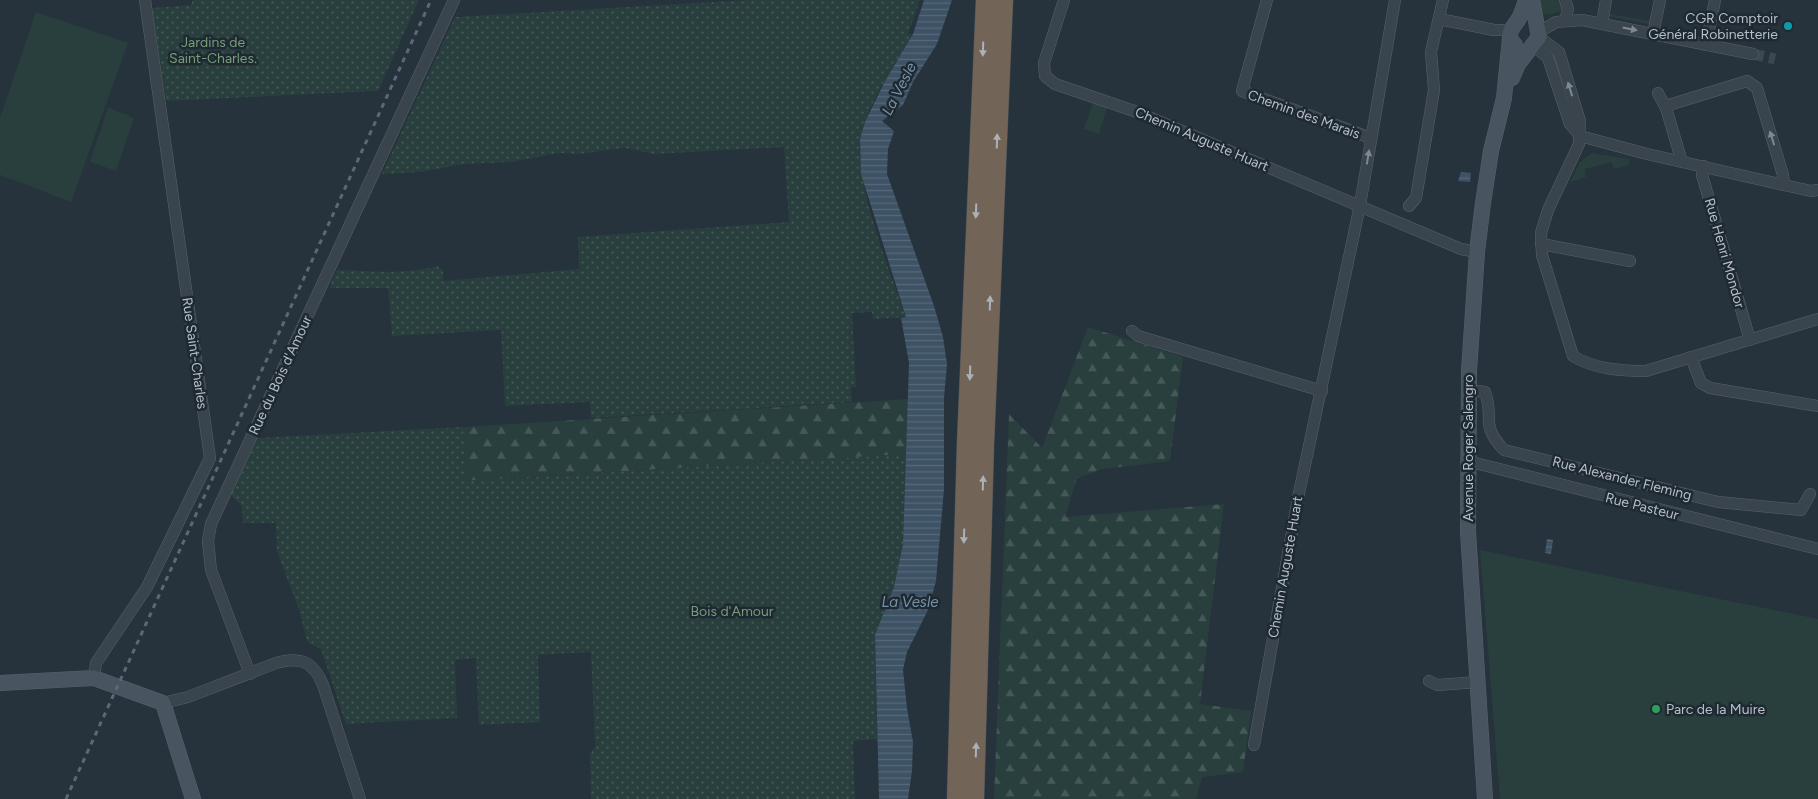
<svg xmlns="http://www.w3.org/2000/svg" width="1818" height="799" font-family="Figtree,sans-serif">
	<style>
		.grass { fill: #293f3e }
		.forest { fill: url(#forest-firs) }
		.park { fill: url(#park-dots) }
		.water { fill: url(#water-rules) }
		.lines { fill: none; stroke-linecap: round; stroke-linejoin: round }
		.street-tunnel { stroke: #3c4751; stroke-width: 11; stroke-dasharray: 11 5.5; stroke-linecap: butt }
		.street-casing { stroke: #58626a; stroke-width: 12 }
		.secondary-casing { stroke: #58626a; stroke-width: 16 }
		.highway-casing { stroke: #454f57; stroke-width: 21 }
		.street { stroke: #3a444c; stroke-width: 11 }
		.secondary { stroke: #48545f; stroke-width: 15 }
		.highway { stroke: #726457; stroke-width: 20 }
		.rail { stroke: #5c6873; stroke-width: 3; stroke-dasharray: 5 5; stroke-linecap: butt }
		.oneway { fill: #7e8890 }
		.oneway2 { fill: #acb1b7 }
		.culture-dot { fill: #0f9aa8; stroke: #1f2931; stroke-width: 2 }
		.leisure-dot { fill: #2e9e5b; stroke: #1f2931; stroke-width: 2 }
		.labels { text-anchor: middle; stroke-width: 5; stroke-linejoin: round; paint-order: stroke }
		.poi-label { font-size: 14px; fill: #b6bfc8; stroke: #1f2931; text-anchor: end }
		.park-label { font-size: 14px; fill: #769c7a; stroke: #1f2931 }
		.street-label { font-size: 14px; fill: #b6bfc8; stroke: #1f2931 }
		.water-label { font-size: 15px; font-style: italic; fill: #7893a9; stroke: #1f2931 }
	</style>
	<defs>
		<pattern id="forest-firs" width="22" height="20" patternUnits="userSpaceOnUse" patternTransform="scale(1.25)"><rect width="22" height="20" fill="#293f3e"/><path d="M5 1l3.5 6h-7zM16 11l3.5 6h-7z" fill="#465958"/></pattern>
		<pattern id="park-dots" width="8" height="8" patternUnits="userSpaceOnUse" patternTransform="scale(1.25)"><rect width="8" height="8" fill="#293f3e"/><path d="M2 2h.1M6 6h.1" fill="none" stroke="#465958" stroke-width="1.8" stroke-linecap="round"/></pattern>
		<pattern id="water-rules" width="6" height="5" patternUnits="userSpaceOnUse" patternTransform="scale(1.25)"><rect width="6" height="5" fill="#3d5264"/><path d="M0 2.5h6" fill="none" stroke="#576979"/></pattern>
	</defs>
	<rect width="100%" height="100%" fill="#26323c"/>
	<!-- grass -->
	<g class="grass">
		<polygon points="1537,0 1562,0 1564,10 1548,15 1541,14"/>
		<polygon points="1609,6 1611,6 1610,14 1649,21 1651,13 1654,14 1649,24 1608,16"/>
		<polygon points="36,12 128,43 71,202 0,175 0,118"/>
		<polygon points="1094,99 1108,104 1099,134 1084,129"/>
		<polygon points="108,107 134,118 116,171 90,162"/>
		<polygon points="1592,153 1629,159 1629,165 1614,169 1611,162 1585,169 1586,177 1570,182 1580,162"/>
		<polygon points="1480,550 1818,619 1818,799 1500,799"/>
	</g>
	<!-- forest -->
	<g class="forest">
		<polygon points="1088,327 1183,357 1170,461 1103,469 1077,478 1065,517 1224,504 1200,704 1251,711 1243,772 1202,777 1196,799 994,799 1009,414 1042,448"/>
		<polygon points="909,399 906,454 465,481 463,427"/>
	</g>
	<!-- park -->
	<g class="park">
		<polygon points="193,0 419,0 378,91 166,101 152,8 191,5"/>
		<path d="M749,0H920L908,34L913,35C894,66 869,100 861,137C852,175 892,278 906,317L873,319L872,312L852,313L856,387H851L852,402L591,418L590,402L505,406L501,330L392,336L388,288H329L337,270C370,271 405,275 437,266L443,270V281L579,269L578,237L789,222L784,147L654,154L624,148L579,154L559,153L511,162L464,164L420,172L382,174L455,17Z"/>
		<polygon points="463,427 466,481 906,454 903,545 894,587 875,635 877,739 853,741 855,799 591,799 590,754 595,746 591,652 538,655 540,722 479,725 476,658 455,660 457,718 346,724 321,649 307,642 299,609 277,552 276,523 243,523 242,506 231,495 258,438"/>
	</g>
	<!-- water -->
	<g class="water">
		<polygon points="924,0 952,0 937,44 913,82 903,105 882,121 894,131 888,149 887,174 934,306 943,337 947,364 944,398 944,489 936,581 928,610 907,652 903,670 907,708 913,742 912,771 908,799 879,799 875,635 894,587 903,544 909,363 901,318 906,317 861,174 860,139 865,122 885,81 913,34"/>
		<polygon points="1461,172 1471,173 1470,182 1458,181"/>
		<polygon points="1547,539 1553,540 1551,554 1545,553"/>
	</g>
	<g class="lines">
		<!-- street-tunnel -->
		<polyline class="street-tunnel" points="1753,54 1775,59"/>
		<!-- street casing -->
		<g class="street-casing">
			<g id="street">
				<polyline points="1064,0 1044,63 1045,76 1055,84 1137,112 1461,249 1477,252"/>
				<polyline points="1267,0 1242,91 1371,138"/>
				<polyline points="1565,0 1568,9 1565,20"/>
				<polyline points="1439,19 1494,30 1510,30"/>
				<polyline points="1602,24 1606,0"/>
				<polyline points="1539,32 1556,22 1582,20 1753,54"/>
				<polyline points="1653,34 1660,0"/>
				<path d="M1539,37L1559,52L1580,121L1579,144L1548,210L1541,233L1542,255L1573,356C1594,369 1621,371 1646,371L1818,319"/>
				<polyline points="1706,45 1715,0"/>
				<polyline points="1534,46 1548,58 1570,124 1580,136 1647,154 1784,185 1811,191 1818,190"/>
				<polyline points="1658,93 1666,108 1682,162"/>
				<polyline points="1666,108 1672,104 1747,81 1757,88 1783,175 1784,185"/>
				<polyline points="1704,166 1702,175 1750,340"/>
				<polyline points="1409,206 1416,198 1434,90 1431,52 1443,0"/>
				<polyline points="1541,244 1630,261"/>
				<polyline points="1132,331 1138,336 1322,391"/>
				<polyline points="1691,357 1701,383 1710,388 1818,406"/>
				<path d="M1469,390L1485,392C1495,419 1479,423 1504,450L1718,502L1801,510L1810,494"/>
				<polyline points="1467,461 1818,549"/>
				<polyline points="250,674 211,570 208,541 211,524 454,0"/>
				<polyline points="94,678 96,663 147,587 210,458 145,0"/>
				<polyline points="1429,681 1437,685 1478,682"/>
				<path d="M163,703L188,697L276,663C300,656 313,661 323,685L360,799"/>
				<polyline points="1254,745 1298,498 1360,205 1395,0"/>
			</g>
		</g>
		<!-- secondary casing -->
		<g class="secondary-casing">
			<g id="secondary">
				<path d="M1515,45C1505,34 1512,29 1518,20C1522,14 1524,6 1526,0"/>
				<polyline points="1512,78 1518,64 1539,37 1532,0"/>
				<polyline points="0,683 94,678 163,703 193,799"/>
				<polyline points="1485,799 1468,531 1469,371 1477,252 1483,203 1491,151 1504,98 1510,38"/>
			</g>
		</g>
		<!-- highway casing -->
		<g class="highway-casing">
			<g id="highway">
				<polyline points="957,799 967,443 986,0"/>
				<polyline points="974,799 984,444 1003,0"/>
			</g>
		</g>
		<!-- street -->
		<use href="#street" class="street"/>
		<!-- secondary -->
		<use href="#secondary" class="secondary"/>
		<!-- highway -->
		<use href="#highway" class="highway"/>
		<!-- rail -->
		<polyline class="rail" points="66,799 431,0"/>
	</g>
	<!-- one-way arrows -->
	<defs><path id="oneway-solid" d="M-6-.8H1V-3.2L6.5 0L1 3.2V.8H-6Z" transform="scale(1.25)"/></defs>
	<g class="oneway">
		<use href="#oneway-solid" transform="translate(1630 29) rotate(11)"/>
		<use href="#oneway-solid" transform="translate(1570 89) rotate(-107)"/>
		<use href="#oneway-solid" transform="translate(1772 138) rotate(-107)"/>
		<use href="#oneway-solid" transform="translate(1368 157) rotate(-81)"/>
	</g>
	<g class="oneway2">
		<use href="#oneway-solid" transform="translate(983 49) rotate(92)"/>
		<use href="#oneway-solid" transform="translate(997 141) rotate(-88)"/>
		<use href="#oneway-solid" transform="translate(976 211) rotate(92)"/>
		<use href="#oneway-solid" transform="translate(990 303) rotate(-88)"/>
		<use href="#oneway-solid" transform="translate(970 373) rotate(92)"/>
		<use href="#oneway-solid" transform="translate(983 483) rotate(-88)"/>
		<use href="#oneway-solid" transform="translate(964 536) rotate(92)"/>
		<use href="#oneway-solid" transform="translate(976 750) rotate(-88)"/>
	</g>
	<!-- markers -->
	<circle class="culture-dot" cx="1788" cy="26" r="5"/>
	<circle class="leisure-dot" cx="1656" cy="709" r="5"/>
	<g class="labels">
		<!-- poi labels -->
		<g class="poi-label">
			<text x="1778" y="23">CGR Comptoir<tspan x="1778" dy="16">Général Robinetterie</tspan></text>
			<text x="1666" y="714" text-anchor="start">Parc de la Muire</text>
		</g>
		<!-- park labels -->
		<g class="park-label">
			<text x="213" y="47">Jardins de<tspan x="213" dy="16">Saint-Charles.</tspan></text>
			<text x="732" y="616">Bois d'Amour</text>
		</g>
		<!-- street labels -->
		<g class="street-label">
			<text transform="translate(1304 114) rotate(20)" y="5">Chemin des Marais</text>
			<text transform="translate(1202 139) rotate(23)" y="5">Chemin Auguste Huart</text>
			<text transform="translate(1725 253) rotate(74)" y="5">Rue Henri Mondor</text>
			<text transform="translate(195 353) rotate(82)" y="5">Rue Saint-Charles</text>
			<text transform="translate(280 375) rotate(-65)" y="5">Rue du Bois d'Amour</text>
			<text transform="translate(1468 448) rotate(-90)" y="5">Avenue Roger Salengro</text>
			<text transform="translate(1622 478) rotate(14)" y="5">Rue Alexander Fleming</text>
			<text transform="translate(1642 506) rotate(14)" y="5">Rue Pasteur</text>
			<text transform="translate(1285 567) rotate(-80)" y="5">Chemin Auguste Huart</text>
		</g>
		<!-- water labels -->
		<g class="water-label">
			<text transform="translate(899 89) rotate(-63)" y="5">La Vesle</text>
			<text x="910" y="607">La Vesle</text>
		</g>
	</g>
</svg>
